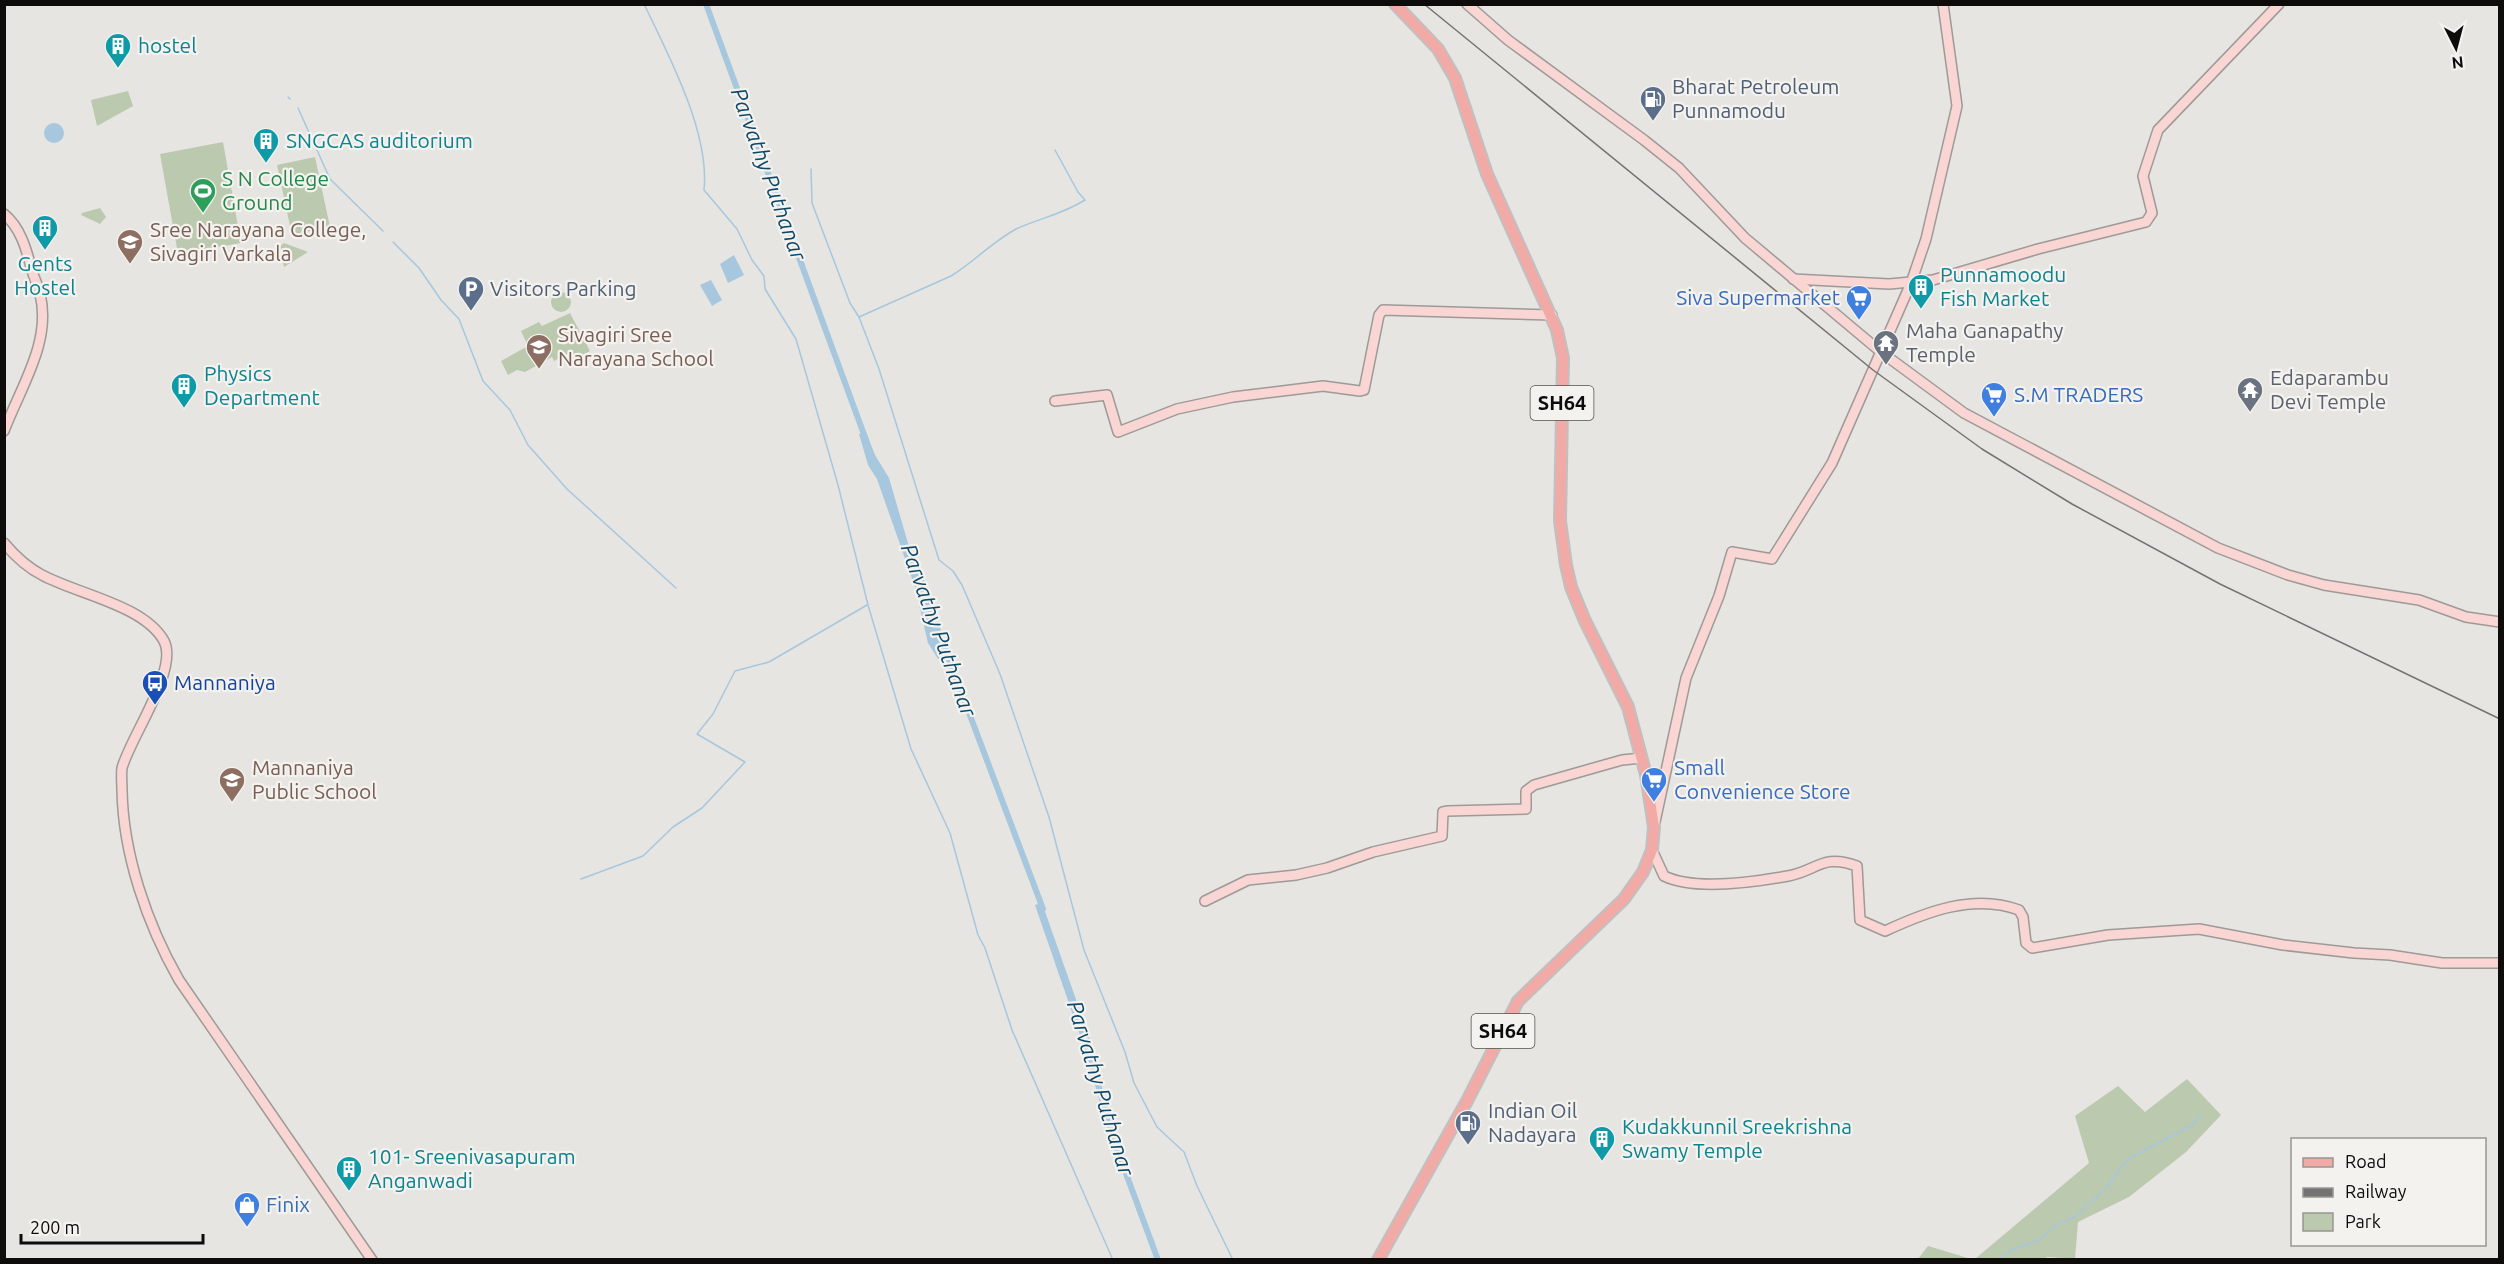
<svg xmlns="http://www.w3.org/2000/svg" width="2504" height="1264" font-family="Ubuntu,sans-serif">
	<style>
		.green { fill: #bbc9ae }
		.water { fill: #a6c7de }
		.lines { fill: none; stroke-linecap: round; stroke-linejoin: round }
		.stream { stroke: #a6c7de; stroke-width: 1.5 }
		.canal { stroke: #a6c7de; stroke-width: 6 }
		.secondary-casing { stroke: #9d9a97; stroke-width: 12 }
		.primary-casing { stroke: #c0c0c0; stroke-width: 14 }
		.secondary { stroke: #f9d5d3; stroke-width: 9 }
		.primary { stroke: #f2aaa6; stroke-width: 10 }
		.rail { stroke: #747371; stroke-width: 1.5 }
		.labels { text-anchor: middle; stroke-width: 4.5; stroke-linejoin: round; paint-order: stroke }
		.shield { fill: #f4f2ee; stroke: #52514f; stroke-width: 1.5 }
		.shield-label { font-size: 20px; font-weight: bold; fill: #0d0c0b }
		.culture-label { font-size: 21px; fill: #0d838f; stroke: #f4f2ee; text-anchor: start }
		.service-label { font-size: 21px; fill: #4e5e75; stroke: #f4f2ee; text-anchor: start }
		.leisure-label { font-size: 21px; fill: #27864d; stroke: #f4f2ee; text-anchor: start }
		.education-label { font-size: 21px; fill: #785e54; stroke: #f4f2ee; text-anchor: start }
		.shop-label { font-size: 21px; fill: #366cbe; stroke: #f4f2ee; text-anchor: start }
		.worship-label { font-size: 21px; fill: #5b616d; stroke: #f4f2ee; text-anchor: start }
		.transit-label { font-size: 21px; fill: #164399; stroke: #f4f2ee; text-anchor: start }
		.water-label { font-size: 22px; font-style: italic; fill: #0e4868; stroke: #f4f2ee }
	</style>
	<rect width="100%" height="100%" fill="#e7e5e1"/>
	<!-- green -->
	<g class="green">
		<polygon points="128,91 133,106 97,126 91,100"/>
		<polygon points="223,142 241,243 178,254 160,154"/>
		<polygon points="315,157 330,227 292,235 277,165"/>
		<polygon points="100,208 106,217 100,224 81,215 82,213"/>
		<polygon points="284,243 308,252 284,267 279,247"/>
		<circle cx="561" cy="302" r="10"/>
		<polygon points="570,313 590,351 572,361 567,354 554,361 552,357 525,372 517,370 508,375 501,361 528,346 521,331 539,322 542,326"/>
		<polygon points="2187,1079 2221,1115 2186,1152 2129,1197 2078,1222 2075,1259 2047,1257 2044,1260 1975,1259 2089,1163 2075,1116 2118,1086 2145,1112"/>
		<polygon points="1928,1246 1971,1259 1918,1259"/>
	</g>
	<!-- water -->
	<g class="water">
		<circle cx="54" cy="133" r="10"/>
		<polygon points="734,255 744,275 728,283 720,264"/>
		<polygon points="711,280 722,300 712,306 700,285"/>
		<polygon points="866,432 875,455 889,478 910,550 922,574 949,654 938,659 928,643 915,587 877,479 868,465 859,434"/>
		<polygon points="1042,903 1091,1042 1083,1044 1035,905"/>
	</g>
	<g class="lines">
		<!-- stream -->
		<g class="stream">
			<path d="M644,4C669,56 710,133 704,190L737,229L752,260L764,276L765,289L796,339L838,485L868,605L911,749L950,833L978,935L985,948L1012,1030L1113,1260"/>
			<polyline points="288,97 290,99"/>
			<polyline points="298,108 330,179 383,231"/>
			<path d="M1055,150L1078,192L1085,200C1061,215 1040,218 1016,229C992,242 974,262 951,276L859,317L879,369L939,560L953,571L962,585L1000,674L1049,817L1084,950L1125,1052L1134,1083L1157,1127L1184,1152L1197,1186L1233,1260"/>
			<polyline points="811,169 812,203 850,303 859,317"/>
			<polyline points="393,242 419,268 441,300 459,319 483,381 510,410 528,445 567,489 676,588"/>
			<polyline points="581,879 643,856 673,827 702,808 745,762 697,734 713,714 735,671 769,662 867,605"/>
			<polyline points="1998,1260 2009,1251 2039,1240 2056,1225 2075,1217 2106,1188 2128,1159 2194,1124 2199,1116"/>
		</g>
		<!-- canal -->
		<g class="canal">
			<polyline points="706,4 866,440"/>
			<polyline points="945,649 1043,909"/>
			<polyline points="1084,1035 1114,1141 1158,1260"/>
		</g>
		<!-- secondary casing -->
		<g class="secondary-casing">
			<g id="secondary">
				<polyline points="1467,4 1508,40 1644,140 1679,168 1745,238 1881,352 1964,413 2218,548 2288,575 2324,585 2419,600 2466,617 2500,622"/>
				<path d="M4,214C20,227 26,248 31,267C33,276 38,285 40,294C52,342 20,388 4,431"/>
				<polyline points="1793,279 1889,284 1933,280 2038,249 2146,222 2152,213 2143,176 2158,130 2279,4"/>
				<polyline points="1055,401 1107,395 1118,432 1177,409 1233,397 1323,386 1360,391 1364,390 1379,315 1383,310 1552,315"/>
				<path d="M4,543C15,556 26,567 42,575C77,594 144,605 164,641C179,669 130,738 122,768C121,774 122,783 122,790C123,854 147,924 179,980L372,1260"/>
				<polyline points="1655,822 1686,678 1719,596 1732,552 1772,559 1832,463 1911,283 1926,239 1957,106 1943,4"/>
				<path d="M1652,850L1664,876C1695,891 1755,882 1788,876C1817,871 1822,853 1857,866L1860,920L1885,931C1926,912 1974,893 2019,910L2023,917L2026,943L2032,948L2108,935L2199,929L2283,945L2354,953L2390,955L2442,963H2500"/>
				<polyline points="1205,901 1248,880 1296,875 1327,868 1373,852 1442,836 1443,812 1448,811 1526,809 1526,791 1534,785 1622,760 1642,758"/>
			</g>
		</g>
		<!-- primary casing -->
		<g class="primary-casing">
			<polyline id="primary" points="1378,1260 1467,1101 1518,1001 1624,899 1643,872 1652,850 1654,827 1646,775 1628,707 1585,621 1571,587 1566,565 1560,521 1563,358 1557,330 1487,174 1455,78 1438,49 1395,4"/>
		</g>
		<!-- secondary -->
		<use href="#secondary" class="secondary"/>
		<!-- primary -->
		<use href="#primary" class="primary"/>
		<!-- rail -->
		<polyline class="rail" points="1424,4 1873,370 1982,449 2072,504 2220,584 2500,719"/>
	</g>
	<!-- icons -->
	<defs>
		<g id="building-pin" transform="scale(1.35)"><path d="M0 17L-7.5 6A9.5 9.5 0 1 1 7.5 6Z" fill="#0f9aa8" stroke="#f4f2ee"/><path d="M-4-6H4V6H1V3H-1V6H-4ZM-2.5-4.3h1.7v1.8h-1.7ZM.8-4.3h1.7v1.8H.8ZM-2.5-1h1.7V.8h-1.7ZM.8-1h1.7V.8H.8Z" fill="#fff"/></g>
		<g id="fuel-pin" transform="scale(1.35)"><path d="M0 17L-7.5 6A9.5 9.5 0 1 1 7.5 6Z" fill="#5c6f8a" stroke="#f4f2ee"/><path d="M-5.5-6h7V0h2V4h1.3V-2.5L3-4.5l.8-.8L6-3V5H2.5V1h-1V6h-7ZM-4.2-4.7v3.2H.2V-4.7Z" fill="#fff"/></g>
		<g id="stadium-pin" transform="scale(1.35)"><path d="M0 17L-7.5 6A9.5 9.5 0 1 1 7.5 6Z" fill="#2e9e5b" stroke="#f4f2ee"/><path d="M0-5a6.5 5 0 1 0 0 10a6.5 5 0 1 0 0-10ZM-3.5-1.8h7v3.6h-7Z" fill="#fff"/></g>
		<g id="university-pin" transform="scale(1.35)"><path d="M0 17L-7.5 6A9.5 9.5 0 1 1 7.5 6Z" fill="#8d6e63" stroke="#f4f2ee"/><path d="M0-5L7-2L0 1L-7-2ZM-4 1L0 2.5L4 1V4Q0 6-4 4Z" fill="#fff"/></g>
		<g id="parking-pin" transform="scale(1.35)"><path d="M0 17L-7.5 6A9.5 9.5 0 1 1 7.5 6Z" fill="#5c6f8a" stroke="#f4f2ee"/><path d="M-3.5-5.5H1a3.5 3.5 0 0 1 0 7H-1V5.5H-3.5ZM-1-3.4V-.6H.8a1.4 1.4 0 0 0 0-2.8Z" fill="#fff"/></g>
		<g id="supermarket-pin" transform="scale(1.35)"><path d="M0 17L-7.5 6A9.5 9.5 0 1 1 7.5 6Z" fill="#3f7fe0" stroke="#f4f2ee"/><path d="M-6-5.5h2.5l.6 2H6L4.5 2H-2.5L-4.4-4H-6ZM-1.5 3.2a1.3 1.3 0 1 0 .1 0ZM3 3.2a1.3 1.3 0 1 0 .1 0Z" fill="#fff"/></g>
		<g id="temple-pin" transform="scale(1.35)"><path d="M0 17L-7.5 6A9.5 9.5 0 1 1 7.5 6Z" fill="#6b7280" stroke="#f4f2ee"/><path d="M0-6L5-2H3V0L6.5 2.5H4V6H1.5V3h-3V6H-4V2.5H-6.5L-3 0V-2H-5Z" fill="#fff"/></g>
		<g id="school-pin" transform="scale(1.35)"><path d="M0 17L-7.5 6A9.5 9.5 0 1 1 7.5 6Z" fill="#8d6e63" stroke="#f4f2ee"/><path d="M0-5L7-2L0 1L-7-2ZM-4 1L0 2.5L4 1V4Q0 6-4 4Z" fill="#fff"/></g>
		<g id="bus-pin" transform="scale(1.35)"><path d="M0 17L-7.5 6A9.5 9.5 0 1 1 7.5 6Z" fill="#1a4fb4" stroke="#f4f2ee"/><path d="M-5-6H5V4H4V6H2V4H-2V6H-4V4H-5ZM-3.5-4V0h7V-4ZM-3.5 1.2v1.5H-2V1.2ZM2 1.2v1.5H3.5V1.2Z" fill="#fff"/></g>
		<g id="shop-pin" transform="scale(1.35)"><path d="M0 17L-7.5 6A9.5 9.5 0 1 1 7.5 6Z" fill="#3f7fe0" stroke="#f4f2ee"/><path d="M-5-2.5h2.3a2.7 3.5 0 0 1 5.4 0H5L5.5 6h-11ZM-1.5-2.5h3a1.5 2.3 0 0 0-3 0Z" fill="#fff"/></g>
	</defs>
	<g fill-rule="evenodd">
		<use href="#building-pin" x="118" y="46"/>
		<use href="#fuel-pin" x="1653" y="99"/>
		<use href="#building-pin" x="266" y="141"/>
		<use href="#stadium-pin" x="203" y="191"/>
		<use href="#building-pin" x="45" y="228"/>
		<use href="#university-pin" x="130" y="242"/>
		<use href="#building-pin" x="1921" y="287"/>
		<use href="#parking-pin" x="471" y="289"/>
		<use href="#supermarket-pin" x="1859" y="298"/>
		<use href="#temple-pin" x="1886" y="343"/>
		<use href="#school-pin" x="539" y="347"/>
		<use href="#building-pin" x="184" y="386"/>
		<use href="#temple-pin" x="2250" y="390"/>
		<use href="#supermarket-pin" x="1994" y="395"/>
		<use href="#bus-pin" x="155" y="683"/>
		<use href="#school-pin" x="232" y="780"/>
		<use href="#supermarket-pin" x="1654" y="780"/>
		<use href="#fuel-pin" x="1468" y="1123"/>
		<use href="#building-pin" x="1602" y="1139"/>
		<use href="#building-pin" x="349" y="1169"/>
		<use href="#shop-pin" x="247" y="1205"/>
	</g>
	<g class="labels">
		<!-- shield labels -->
		<g class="shield">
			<rect x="1530.5" y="386" width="63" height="34" rx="4.5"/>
			<rect x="1471.5" y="1014" width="63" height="34" rx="4.5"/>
		</g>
		<g class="shield-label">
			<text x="1562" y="410">SH64</text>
			<text x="1503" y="1038">SH64</text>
		</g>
		<!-- culture labels -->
		<g class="culture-label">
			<text x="138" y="53">hostel</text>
			<text x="286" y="148">SNGCAS auditorium</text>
			<text x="45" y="271" text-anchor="middle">Gents<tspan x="45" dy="24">Hostel</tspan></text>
			<text x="1940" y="282">Punnamoodu<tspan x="1940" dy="24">Fish Market</tspan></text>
			<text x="204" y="381">Physics<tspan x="204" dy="24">Department</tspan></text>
			<text x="1622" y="1134">Kudakkunnil Sreekrishna<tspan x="1622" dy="24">Swamy Temple</tspan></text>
			<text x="368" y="1164">101- Sreenivasapuram<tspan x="368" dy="24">Anganwadi</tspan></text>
		</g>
		<!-- service labels -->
		<g class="service-label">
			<text x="1672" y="94">Bharat Petroleum<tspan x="1672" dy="24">Punnamodu</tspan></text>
			<text x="490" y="296">Visitors Parking</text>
			<text x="1488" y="1118">Indian Oil<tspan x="1488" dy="24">Nadayara</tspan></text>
		</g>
		<!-- leisure labels -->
		<g class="leisure-label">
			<text x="222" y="186">S N College<tspan x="222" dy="24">Ground</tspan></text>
		</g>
		<!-- education labels -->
		<g class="education-label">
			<text x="150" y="237">Sree Narayana College,<tspan x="150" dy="24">Sivagiri Varkala</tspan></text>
			<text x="558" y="342">Sivagiri Sree<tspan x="558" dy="24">Narayana School</tspan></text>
			<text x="252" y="775">Mannaniya<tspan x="252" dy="24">Public School</tspan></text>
		</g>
		<!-- shop labels -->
		<g class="shop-label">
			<text x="1840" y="305" text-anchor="end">Siva Supermarket</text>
			<text x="2014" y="402">S.M TRADERS</text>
			<text x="1674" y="775">Small<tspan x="1674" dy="24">Convenience Store</tspan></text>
			<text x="266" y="1212">Finix</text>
		</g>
		<!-- worship labels -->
		<g class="worship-label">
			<text x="1906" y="338">Maha Ganapathy<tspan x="1906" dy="24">Temple</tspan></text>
			<text x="2270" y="385">Edaparambu<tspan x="2270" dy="24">Devi Temple</tspan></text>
		</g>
		<!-- transit labels -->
		<g class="transit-label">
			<text x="174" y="690">Mannaniya</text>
		</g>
		<!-- water labels -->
		<g class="water-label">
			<text transform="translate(769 174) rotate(70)" y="8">Parvathy Puthanar</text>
			<text transform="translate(939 630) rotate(70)" y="8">Parvathy Puthanar</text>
			<text transform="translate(1101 1088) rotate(73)" y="8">Parvathy Puthanar</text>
		</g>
	</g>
	<!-- border -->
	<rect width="2504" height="1264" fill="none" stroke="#0d0c0b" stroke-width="12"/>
	<!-- legend -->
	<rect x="2291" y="1138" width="195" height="108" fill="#f4f2ee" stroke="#989693" stroke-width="1.5"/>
	<rect x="2303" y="1158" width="30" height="9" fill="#f2aaa6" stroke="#989693" stroke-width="1.5"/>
	<text x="2345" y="1168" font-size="18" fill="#0d0c0b">Road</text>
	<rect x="2303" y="1188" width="30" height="9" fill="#747371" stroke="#989693" stroke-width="1.5"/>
	<text x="2345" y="1198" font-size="18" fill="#0d0c0b">Railway</text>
	<rect x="2303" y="1213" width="30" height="18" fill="#bbc9ae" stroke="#989693" stroke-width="1.5"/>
	<text x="2345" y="1228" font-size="18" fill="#0d0c0b">Park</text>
	<!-- north arrow -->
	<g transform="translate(2456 48) rotate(174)" stroke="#f4f2ee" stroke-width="4.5" paint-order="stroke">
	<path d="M0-4.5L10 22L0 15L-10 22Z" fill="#0d0c0b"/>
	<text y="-9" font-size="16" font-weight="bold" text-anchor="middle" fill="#0d0c0b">N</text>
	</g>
	<!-- scale -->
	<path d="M21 1234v9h182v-9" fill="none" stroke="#0d0c0b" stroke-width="3"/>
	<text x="30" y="1234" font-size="18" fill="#0d0c0b" stroke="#f4f2ee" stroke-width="4.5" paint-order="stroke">200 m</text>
</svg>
